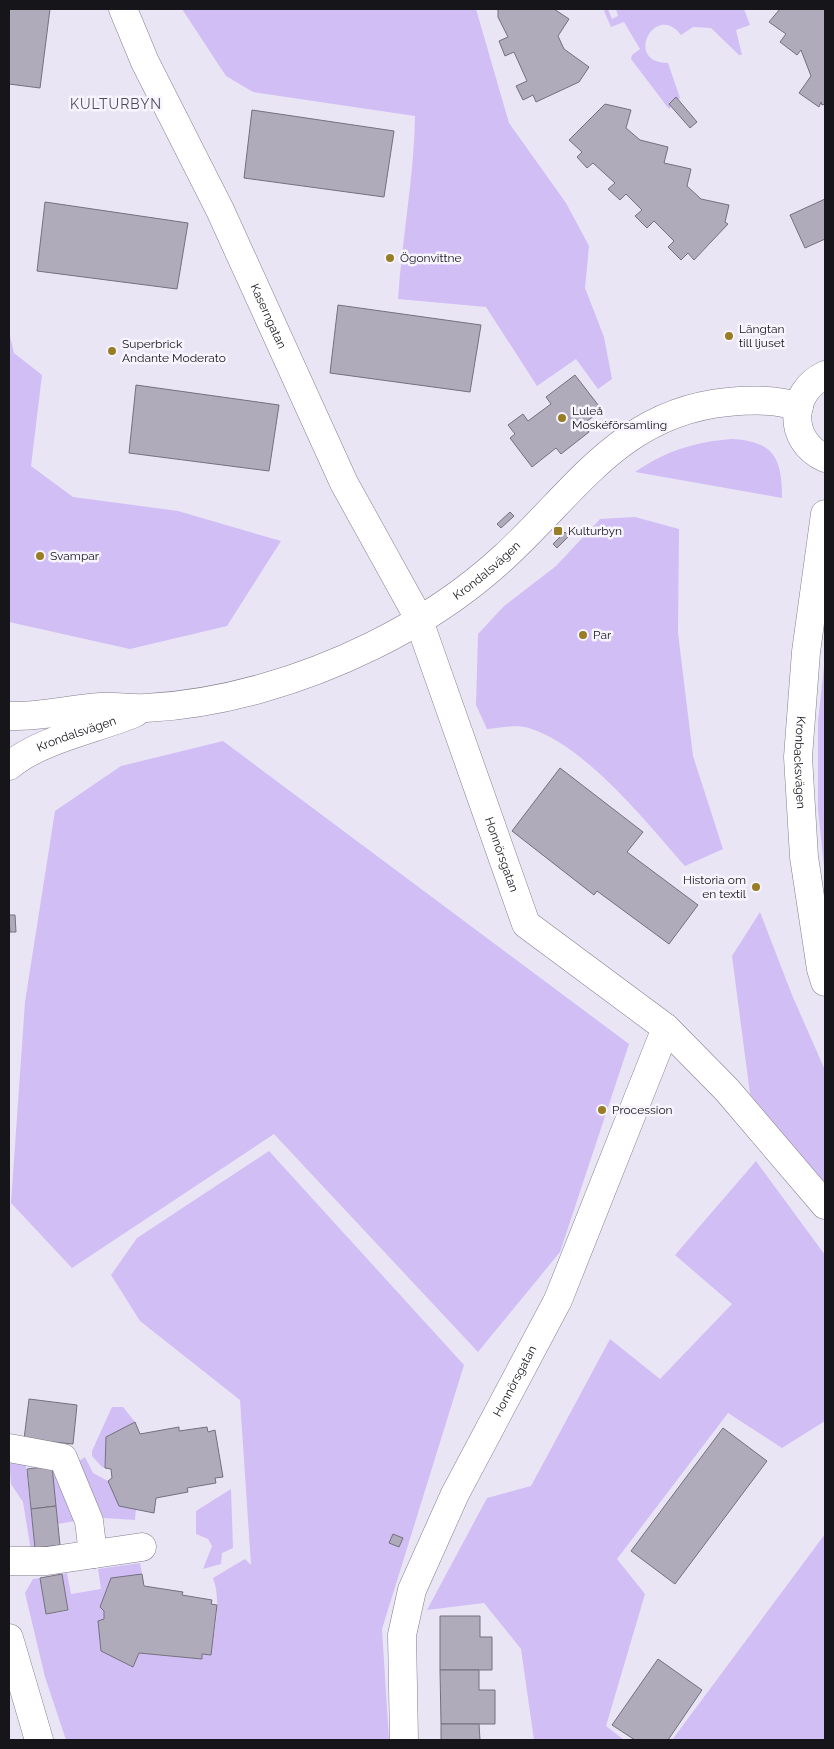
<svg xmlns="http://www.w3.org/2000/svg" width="834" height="1749" font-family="Raleway,sans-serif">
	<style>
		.green { fill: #d1bef5 }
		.building { fill: #b0abba; stroke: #74707e }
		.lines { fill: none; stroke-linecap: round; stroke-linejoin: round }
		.minor-casing { stroke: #837f8d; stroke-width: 29 }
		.minor { stroke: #fff; stroke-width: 28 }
		.poi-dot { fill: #987d25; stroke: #f7f4fd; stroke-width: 2 }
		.labels { text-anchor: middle; stroke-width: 5; stroke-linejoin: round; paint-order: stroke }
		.poi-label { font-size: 12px; fill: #16151a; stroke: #f7f4fd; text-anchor: start }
		.street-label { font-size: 12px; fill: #16151a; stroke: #f7f4fd }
		.neighbourhood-label { font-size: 14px; letter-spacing: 1px; fill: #4e4a57; stroke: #f7f4fd }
	</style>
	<rect width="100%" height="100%" fill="#eae5f5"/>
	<!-- green -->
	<g class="green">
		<path d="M182,9H476L509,123L566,203L589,246L585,288L604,337L612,379L598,389L576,359L537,386L486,307L398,299C402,238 414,178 415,116L253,92L226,76Z"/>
		<path d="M606,9H608L612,19L618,16L616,9H744L750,25L736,30L742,55H739L711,28L693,27L681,35C655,1 623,63 668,63L680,98L678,100L676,98L669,103L671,107L669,109L631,59L632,55L640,49L624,22L611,27L604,11Z"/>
		<polygon points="9,332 14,353 42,375 31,466 73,497 178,511 281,541 227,626 130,649 9,622"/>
		<path d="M731,439C773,441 782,457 782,498L635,472C665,451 695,442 731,439Z"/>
		<path d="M635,517L679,529L678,633L693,756L723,849L685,866C645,821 586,746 529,728C517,724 499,728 487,729L476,705L478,634L504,606L556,566L600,519Z"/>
		<polygon points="825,657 825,876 818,809 818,722"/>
		<polygon points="223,741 629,1044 560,1252 478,1352 274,1134 72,1268 11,1203 25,1002 55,811 121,766"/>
		<polygon points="760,912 792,995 825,1070 825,1192 750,1094 732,956"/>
		<path d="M269,1151L464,1365L382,1629L389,1740H66L45,1677L25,1593L33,1579L40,1578L46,1614L68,1611L62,1574L67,1573L71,1594L101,1589L98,1569L140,1563L142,1574L111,1579L100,1607L104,1611V1619L98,1621L101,1651L133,1667L139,1653L202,1659V1654L211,1655C214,1630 222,1602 213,1578L245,1559L251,1565L240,1400L140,1321L111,1275L137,1238Z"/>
		<polygon points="756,1161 825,1255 825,1421 782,1448 728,1413 617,1559 645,1594 606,1726 624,1740 534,1740 521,1649 484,1603 427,1610 487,1498 531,1486 610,1339 660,1379 732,1304 675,1255"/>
		<polygon points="112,1407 123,1407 135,1422 106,1438 105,1468 102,1467 92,1456 92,1451"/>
		<polygon points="85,1457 93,1473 108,1481 119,1506 136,1508 135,1520 103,1518 79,1461"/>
		<polygon points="9,1459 25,1459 35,1548 31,1548 30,1545 23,1502 11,1484"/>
		<polygon points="52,1466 75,1521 58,1524"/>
		<polygon points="231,1489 233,1548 222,1553 221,1564 203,1569 212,1546 208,1539 196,1534 196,1511"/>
		<polygon points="825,1534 825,1740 672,1740"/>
	</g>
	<!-- building -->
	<g class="building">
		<polygon points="9,9 50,9 40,88 9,84"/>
		<polygon points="498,9 554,9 569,19 558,36 564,49 589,67 579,82 536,102 533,95 523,100 516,86 527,81 514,52 505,56 499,41 508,37 498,17"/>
		<polygon points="780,9 825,9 825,104 822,105 821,102 819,107 799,93 811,76 801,50 797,55 780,42 786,34 769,22"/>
		<polygon points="676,97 697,122 690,128 669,104"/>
		<polygon points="605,104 631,110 626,128 640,140 668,147 664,163 691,169 687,186 701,199 729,205 725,222 728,224 694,260 688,253 681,260 668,247 674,241 654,221 647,228 635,216 642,210 626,194 620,200 608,189 615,183 593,163 587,168 577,157 582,152 569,140"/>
		<polygon points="252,110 394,131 384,197 244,178"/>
		<polygon points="825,199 825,239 805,248 790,215"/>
		<polygon points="45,202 188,223 177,289 37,271"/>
		<polygon points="338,305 481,325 470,392 330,373"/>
		<polygon points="575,375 602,410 583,424 589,432 561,454 556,448 532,467 510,438 515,434 508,425 523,414 528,421 551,404 546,397"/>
		<polygon points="136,385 279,405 269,471 129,453"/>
		<polygon points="510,512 514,516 501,528 497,524"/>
		<polygon points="565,532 569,536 557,548 553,544"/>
		<polygon points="560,768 643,832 627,852 698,905 669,944 597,891 594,895 512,831"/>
		<polygon points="9,915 15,915 16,932 10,932"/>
		<polygon points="29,1399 77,1405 73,1444 24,1439"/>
		<polygon points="135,1422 140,1434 179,1427 179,1431 207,1427 208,1432 215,1430 223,1477 215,1478 216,1483 187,1488 188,1492 156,1498 154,1513 119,1506 108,1481 112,1478 111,1469 105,1468 106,1437"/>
		<polygon points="723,1428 767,1461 675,1584 631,1551"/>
		<polygon points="52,1466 56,1506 31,1509 27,1469"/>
		<polygon points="56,1506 60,1545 35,1548 31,1509"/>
		<polygon points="393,1534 403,1538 399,1547 389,1543"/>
		<polygon points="62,1574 68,1610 46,1614 40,1578"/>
		<polygon points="142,1574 144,1586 183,1592 182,1595 212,1600 211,1604 217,1605 211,1655 202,1654 202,1659 139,1653 133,1667 101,1651 98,1621 104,1619 104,1611 100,1607 111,1578"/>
		<polygon points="440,1616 480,1616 480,1637 492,1637 492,1670 440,1670"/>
		<polygon points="658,1659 702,1690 668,1740 635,1740 612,1725"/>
		<polygon points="440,1670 479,1670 479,1690 495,1690 495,1724 441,1724"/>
		<polygon points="441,1724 479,1724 480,1740 441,1740"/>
	</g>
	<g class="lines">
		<!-- minor casing -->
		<g class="minor-casing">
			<g id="minor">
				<path id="s1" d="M123,9L145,62L220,210L344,483L417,615L526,924L666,1028L727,1090L825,1205"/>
				<path d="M825,375C789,392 787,441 825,458"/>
				<path id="s2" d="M825,514L806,652L798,757L804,857L821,969L825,982"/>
				<path id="s3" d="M9,716C40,717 70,709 101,707C116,706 131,709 146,708C223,704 303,680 372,646C419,623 465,593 504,557C576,491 621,412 728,402C752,400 776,399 799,407"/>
				<path id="s4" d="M9,766C41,739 97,729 135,713"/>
				<polyline points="9,1448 63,1458 89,1521 93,1554"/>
				<polyline points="9,1561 47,1561 142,1547"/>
				<polyline points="9,1638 39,1740"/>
				<path id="s5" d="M404,1740L402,1635L412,1590L455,1494L558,1300L666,1028"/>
			</g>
		</g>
		<!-- minor -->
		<use href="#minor" class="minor"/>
	</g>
	<!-- markers -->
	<g class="poi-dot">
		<circle cx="390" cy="258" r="5"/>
		<circle cx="729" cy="336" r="5"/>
		<circle cx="112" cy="351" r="5"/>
		<circle cx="562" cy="418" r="5"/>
		<rect x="553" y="526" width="10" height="10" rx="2.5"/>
		<circle cx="40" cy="556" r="5"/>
		<circle cx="583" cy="635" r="5"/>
		<circle cx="756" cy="887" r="5"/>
		<circle cx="602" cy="1110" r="5"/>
	</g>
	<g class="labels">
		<!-- poi labels -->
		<g class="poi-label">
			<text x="400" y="262">Ögonvittne</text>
			<text x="739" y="333">Längtan<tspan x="739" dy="14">till ljuset</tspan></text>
			<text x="122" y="348">Superbrick<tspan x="122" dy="14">Andante Moderato</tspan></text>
			<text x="572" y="415">Luleå<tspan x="572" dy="14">Moskéförsamling</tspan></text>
			<text x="568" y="535">Kulturbyn</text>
			<text x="50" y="560">Svampar</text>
			<text x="593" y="639">Par</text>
			<text x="746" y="884" text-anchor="end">Historia om<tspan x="746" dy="14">en textil</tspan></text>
			<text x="612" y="1114">Procession</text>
		</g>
		<!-- street labels -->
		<g class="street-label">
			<text dy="4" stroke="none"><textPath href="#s1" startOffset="340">Kaserngatan</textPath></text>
			<text dy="4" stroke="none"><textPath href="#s3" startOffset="511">Krondalsvägen</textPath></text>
			<text dy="4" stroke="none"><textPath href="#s4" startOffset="75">Krondalsvägen</textPath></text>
			<text dy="4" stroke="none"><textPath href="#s2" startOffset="250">Kronbacksvägen</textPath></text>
			<text dy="4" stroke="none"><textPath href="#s1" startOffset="928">Honnörsgatan</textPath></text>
			<text dy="4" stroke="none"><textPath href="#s5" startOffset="384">Honnörsgatan</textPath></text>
		</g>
		<!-- neighbourhood labels -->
		<g class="neighbourhood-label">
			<text x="116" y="109">KULTURBYN</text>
		</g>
	</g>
	<!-- border -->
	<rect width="834" height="1749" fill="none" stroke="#16151a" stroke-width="20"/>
</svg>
